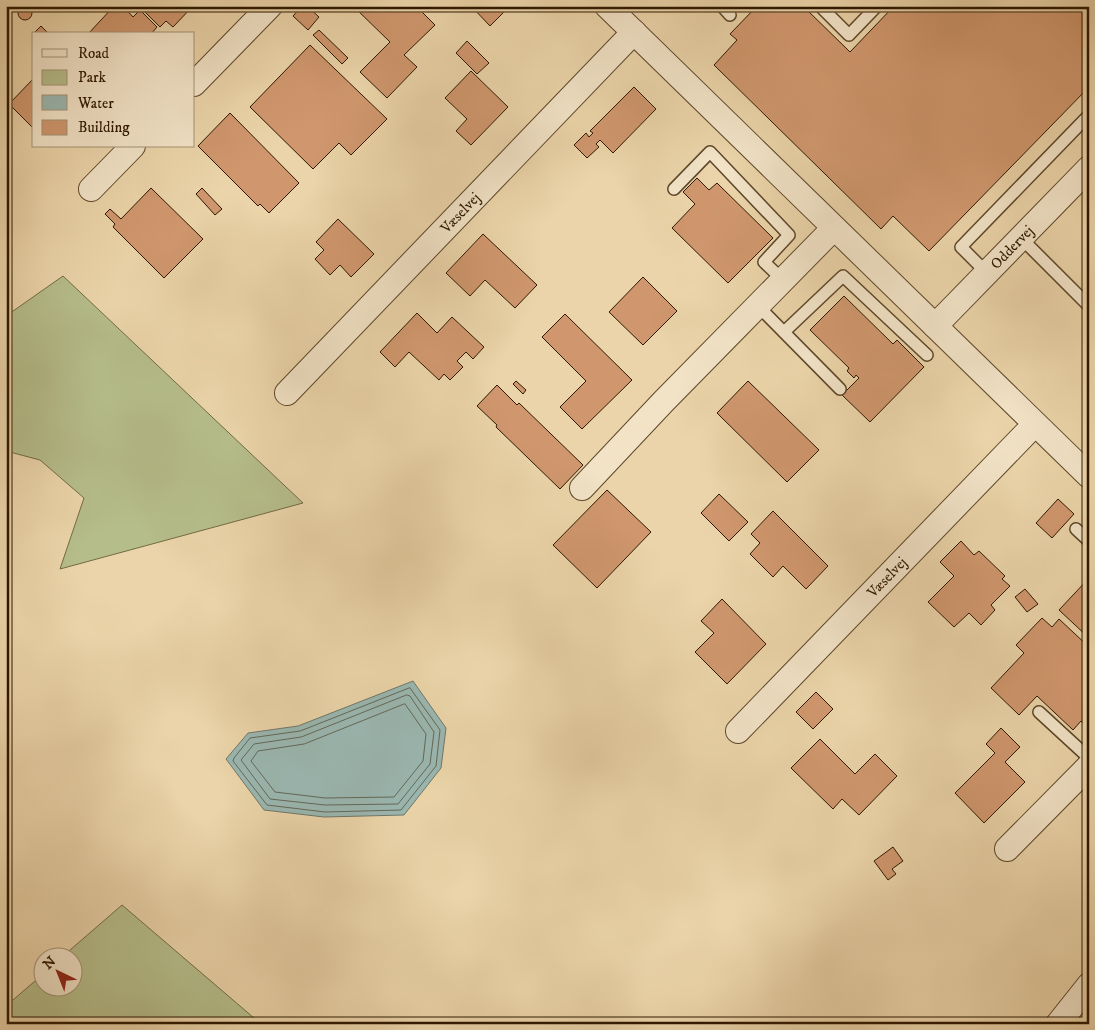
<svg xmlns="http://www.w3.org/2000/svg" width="1095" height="1030" font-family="'IM FELL DW Pica',serif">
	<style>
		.green { fill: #b5bd8a; stroke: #726a45 }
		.water { fill: #9ab7b1; stroke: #6f776a }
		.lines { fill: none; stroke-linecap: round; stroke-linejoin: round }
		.shore { stroke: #646858; stroke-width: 1 }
		.building { fill: #d0976e; stroke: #2e1800 }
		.lane-casing { stroke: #5d472a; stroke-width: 14 }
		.street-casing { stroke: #5d472a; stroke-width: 26 }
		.lane { stroke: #f2e3c7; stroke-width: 11 }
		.street { stroke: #f2e3c7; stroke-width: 24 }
		.labels { text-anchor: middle; stroke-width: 4; stroke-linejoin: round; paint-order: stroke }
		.street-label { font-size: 15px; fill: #2e1800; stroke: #f2e3c7 }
	</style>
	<rect width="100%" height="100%" fill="#ebd4a9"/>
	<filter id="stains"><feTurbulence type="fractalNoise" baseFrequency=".004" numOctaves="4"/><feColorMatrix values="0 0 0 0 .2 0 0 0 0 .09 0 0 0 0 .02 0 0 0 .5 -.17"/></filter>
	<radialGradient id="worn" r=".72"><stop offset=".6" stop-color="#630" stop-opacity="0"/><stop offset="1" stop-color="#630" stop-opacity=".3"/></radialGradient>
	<!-- green -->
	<g class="green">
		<polygon points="63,276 303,503 60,569 84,498 40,460 6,451 6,316"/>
		<polygon points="122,905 261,1024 6,1024 6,1006 42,975 42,988 72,988 72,958 62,957"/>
	</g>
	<!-- water -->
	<polygon class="water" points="413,681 446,728 441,768 404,815 324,817 264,810 226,759 248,733 298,726"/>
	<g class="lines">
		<!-- shore -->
		<g class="shore">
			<polygon points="410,688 440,730 436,766 401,810 325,812 267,805 233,761 234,758 250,738 300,731"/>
			<polygon points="407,695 410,696 434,732 430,764 398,804 325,805 270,799 241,760 254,744 301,737"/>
			<polygon points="405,704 426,734 423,761 394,797 325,798 275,792 251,761 258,751 304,744"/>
		</g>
	</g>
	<!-- building -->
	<g class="building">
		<circle cx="25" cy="13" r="7"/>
		<polygon points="114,6 123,6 133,17 140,10 157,27 151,34 88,34"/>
		<polygon points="151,6 193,6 173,27 166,21 160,27 145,12"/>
		<polygon points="302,6 307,6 319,17 308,30 293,16"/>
		<polygon points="353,6 416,6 435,25 404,55 417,67 387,98 360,72 390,42"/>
		<polygon points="471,6 510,6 490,26"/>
		<polygon points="757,6 803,6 850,52 894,6 1089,6 1089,87 929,251 893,216 881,229 714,65 737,40 730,34"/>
		<polygon points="41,26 49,34 37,34 35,32"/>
		<polygon points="319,30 348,58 342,64 313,35"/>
		<polygon points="467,41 489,63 477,74 456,53"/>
		<polygon points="310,45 387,119 351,155 339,143 313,169 250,107"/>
		<polygon points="471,71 508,107 471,145 456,131 467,119 445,98"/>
		<polygon points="34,78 34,129 9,104"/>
		<polygon points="634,87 656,109 613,153 600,140 596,144 599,147 587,158 574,145 586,133 589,137 593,133 590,131"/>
		<polygon points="230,113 299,183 269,213 260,204 258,206 198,146"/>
		<polygon points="697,178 709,190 717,183 773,238 728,283 672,228 695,204 683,192"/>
		<polygon points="151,188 203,239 164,278 113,227 115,224 105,214 110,209 121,219"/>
		<polygon points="202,188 222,209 215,215 196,194"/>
		<polygon points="338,219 374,254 351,277 340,265 330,275 315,259 324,250 316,242"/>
		<polygon points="483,234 537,285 515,308 485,280 470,296 446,273"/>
		<polygon points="643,277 677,311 643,345 609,312"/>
		<polygon points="844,296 893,344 897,340 924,367 870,422 842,395 859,378 856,375 854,378 847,371 849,368 810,330"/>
		<polygon points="417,313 437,333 452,317 484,347 473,359 466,352 457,361 463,367 450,380 444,374 439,380 409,352 395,367 380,352"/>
		<polygon points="565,314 632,380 582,429 560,407 586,381 542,337"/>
		<polygon points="516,381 526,390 523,394 513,384"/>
		<polygon points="748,381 819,450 787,482 717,413"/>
		<polygon points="497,385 517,405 519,403 583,465 560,489 496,427 497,425 477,406"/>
		<polygon points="607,490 651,532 597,588 553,545"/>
		<polygon points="719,494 748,522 729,541 701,513"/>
		<polygon points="1058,499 1074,514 1052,538 1036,523"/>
		<polygon points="773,511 828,566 806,589 783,566 773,577 750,554 760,543 751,534"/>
		<polygon points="961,541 974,555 979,551 1005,576 1002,579 1010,586 991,605 995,610 981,625 969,613 954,627 928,602 954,576 940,562"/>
		<polygon points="1089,578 1089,638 1059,610"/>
		<polygon points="1025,589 1038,604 1027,612 1015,597"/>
		<polygon points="722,599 766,644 727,684 695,652 714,633 701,621"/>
		<polygon points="1042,618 1052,627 1059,619 1089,647 1089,723 1086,726 1081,721 1073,730 1037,696 1019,715 991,688 1024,653 1016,645"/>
		<polygon points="816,692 833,709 813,729 796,712"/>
		<polygon points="1001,728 1020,747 1005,762 1025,782 984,823 955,793 995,753 986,744"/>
		<polygon points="820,739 855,774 875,754 897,776 859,815 842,799 833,809 791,768"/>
		<polygon points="893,847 903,861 892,869 896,874 888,880 874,861"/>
	</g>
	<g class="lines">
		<!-- lane casing -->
		<g class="lane-casing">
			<g id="lane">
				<polyline points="722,6 730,15"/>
				<polyline points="820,6 849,35 877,6"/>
				<polyline points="674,189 710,152 789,235 764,262 783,280"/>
				<polyline points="1021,238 1089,306"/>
				<polyline points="987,273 961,247 1089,115"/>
				<polyline points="758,306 840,389"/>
				<polyline points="784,332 843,276 927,355"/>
				<polyline points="1076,529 1089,541"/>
				<polyline points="1039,712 1089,758"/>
			</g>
		</g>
		<!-- street casing -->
		<g class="street-casing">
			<g id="street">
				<polyline points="607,6 1089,476"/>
				<polyline points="194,84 270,6"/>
				<polyline points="91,189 133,146"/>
				<path id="s1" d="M935,326L1089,168"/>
				<path id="s2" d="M287,393L634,32"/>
				<polyline points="582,488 663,402 834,228"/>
				<path id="s3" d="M738,731L1035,424"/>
				<polyline points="1007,849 1089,766"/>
				<polyline points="1058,1024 1089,985"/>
			</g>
		</g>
		<!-- lane -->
		<use href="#lane" class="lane"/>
		<!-- street -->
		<use href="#street" class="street"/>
	</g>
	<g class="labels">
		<!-- street labels -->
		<g class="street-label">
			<text dy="5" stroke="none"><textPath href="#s2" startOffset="250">Væselvej</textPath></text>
			<text dy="5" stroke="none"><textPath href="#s1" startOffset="110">Oddervej</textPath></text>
			<text dy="5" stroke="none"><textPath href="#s3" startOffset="214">Væselvej</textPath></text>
		</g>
	</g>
	<!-- margin -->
	<rect width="1095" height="1030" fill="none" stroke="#ebd4a9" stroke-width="25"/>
	<rect x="8" y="8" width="1080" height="1015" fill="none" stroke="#2e1800" stroke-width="2.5"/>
	<rect x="12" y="12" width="1070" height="1005" fill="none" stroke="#2e1800"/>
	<!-- legend -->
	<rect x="32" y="32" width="162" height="115" fill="#f2e3c7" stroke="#a49277"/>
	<rect x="42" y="49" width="25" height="8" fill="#f2e3c7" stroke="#a49277"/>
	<text x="78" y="58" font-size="15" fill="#2e1800">Road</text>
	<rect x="42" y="70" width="25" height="15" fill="#b5bd8a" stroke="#a49277"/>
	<text x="78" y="82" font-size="15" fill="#2e1800">Park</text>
	<rect x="42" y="95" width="25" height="15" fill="#9ab7b1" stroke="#a49277"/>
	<text x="78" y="108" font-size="15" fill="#2e1800">Water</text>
	<rect x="42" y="120" width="25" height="15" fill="#d0976e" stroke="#a49277"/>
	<text x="78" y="132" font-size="15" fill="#2e1800">Building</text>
	<!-- north arrow -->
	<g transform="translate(58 972) rotate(317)"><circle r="24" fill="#f2e3c7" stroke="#a49277"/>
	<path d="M0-4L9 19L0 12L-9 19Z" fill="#8f2418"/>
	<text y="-8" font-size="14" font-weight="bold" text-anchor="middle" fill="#2e1800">N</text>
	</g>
	<rect width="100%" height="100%" filter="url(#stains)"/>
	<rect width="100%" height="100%" fill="url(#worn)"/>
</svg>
